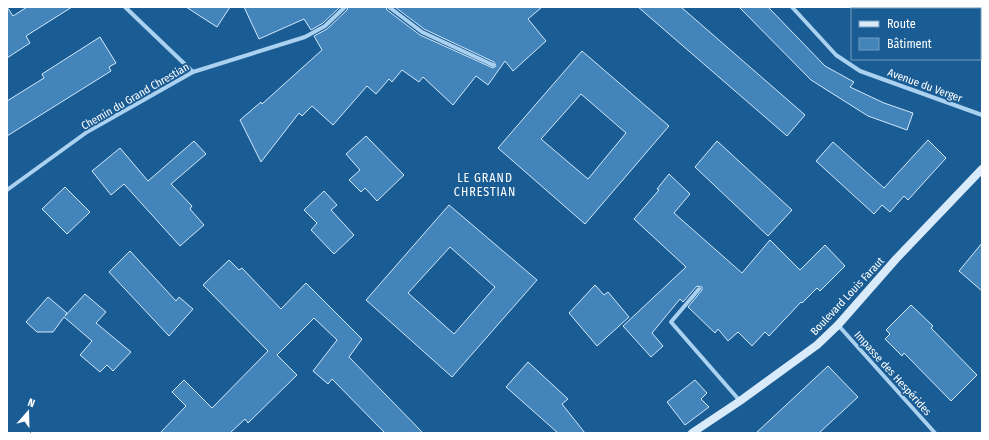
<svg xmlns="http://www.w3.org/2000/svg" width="989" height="440" font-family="'Fira Sans Condensed',sans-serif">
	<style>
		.building { fill: #4385bb; stroke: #d2e9fb; fill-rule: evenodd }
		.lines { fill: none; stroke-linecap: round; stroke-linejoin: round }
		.street { stroke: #abd1f0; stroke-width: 4 }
		.secondary { stroke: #d9ebfb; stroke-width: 8 }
		.labels { text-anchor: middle; stroke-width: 3.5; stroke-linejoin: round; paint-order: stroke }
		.street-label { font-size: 11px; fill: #fff; stroke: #1a5c94 }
		.neighbourhood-label { font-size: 12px; letter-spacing: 1px; fill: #fff; stroke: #1a5c94 }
	</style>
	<rect width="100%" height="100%" fill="#1a5c94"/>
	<!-- building -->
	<g class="building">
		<polygon points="7,7 13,16 27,7 72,7 26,36 30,43 7,58"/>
		<polygon points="186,7 230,7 217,27"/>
		<polygon points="244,7 340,7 323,23 311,30 304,19 259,39"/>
		<polygon points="348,7 386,7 387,10 420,35 493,68 496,66 494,62 424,29 395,7 542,7 528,19 546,41 513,71 505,61 488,85 476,76 453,105 423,77 419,82 402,70 392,82 389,79 376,94 367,86 333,125 312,106 302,116 299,113 261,162 240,120 261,102 262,104 322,50 314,36 327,29 347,10"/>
		<polygon points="638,7 681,7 805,115 787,136"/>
		<polygon points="739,7 768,7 825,66 854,82 850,87 884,103 913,113 907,130 868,116 811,80"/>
		<polygon points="100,37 116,63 109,67 111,71 7,136 7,101 44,78 42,74"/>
		<path d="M582,51L669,126L585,224L498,148ZM581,94L626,133L588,179L541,139Z"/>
		<polygon points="366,136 404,175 377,201 365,188 361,192 349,180 360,170 346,154"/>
		<polygon points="928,140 946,158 908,200 904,196 890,212 882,205 874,214 816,161 833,142 884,188"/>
		<polygon points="194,141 206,154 171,184 192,206 190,209 204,225 180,246 124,184 111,195 92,171 120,148 148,181"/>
		<polygon points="717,141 792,210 768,236 695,167"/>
		<polygon points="669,174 690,194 674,213 742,273 770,240 800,270 825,245 845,266 820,291 817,288 802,303 801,302 769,336 765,332 752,346 738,332 728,341 718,329 715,333 688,307 702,290 702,287 697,286 683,302 680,299 652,333 663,346 651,357 623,326 686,267 634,219 659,190 657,189"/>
		<polygon points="65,187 90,212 67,234 42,209"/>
		<polygon points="324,191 337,205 331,210 354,235 334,254 311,230 317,223 304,210"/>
		<path d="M449,205L537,280L452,377L366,300ZM450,247L495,287L454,334L408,293Z"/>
		<polygon points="982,243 982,291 959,271"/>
		<polygon points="130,251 176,301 179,297 193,309 169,336 109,272"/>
		<polygon points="229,260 239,270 242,268 281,309 306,283 362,339 349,357 423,433 385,433 332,379 328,384 313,371 337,340 314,318 277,355 297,375 248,423 245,419 230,433 160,433 186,406 172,392 184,380 212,408 268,351 203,285"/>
		<polygon points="595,285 604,295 608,292 629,317 597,346 569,313"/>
		<polygon points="85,294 106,312 96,323 131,352 113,371 107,365 100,372 80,355 92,341 64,317 53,332 37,332 26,322 48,297 67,313 65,316"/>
		<polygon points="911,305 933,326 931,328 977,375 951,401 904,353 902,356 885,339 890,334 886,330"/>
		<polygon points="528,362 568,399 562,404 585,433 558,433 506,387"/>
		<polygon points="828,366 858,397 819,433 756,433"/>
		<polygon points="695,380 707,393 701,399 709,407 685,425 667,402"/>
	</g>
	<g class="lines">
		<!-- street -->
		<g class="street">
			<polyline points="125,7 193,72"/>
			<polyline points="389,7 422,32 493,65"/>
			<polyline points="792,7 836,55 860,71 982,115"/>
			<polyline points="7,190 87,132 193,72 305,37 325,26 345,7"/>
			<polyline points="699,289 671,322 740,401"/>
			<polyline points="838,325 935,433"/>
		</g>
		<!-- secondary -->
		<polyline class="secondary" points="692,433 740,401 817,345 838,325 896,259 982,169"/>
	</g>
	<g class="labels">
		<!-- street labels -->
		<g class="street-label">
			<text transform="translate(925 85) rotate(20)" y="4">Avenue du Verger</text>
			<text transform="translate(135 96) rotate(-30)" y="4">Chemin du Grand Chrestian</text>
			<text transform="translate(847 296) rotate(-47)" y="4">Boulevard Louis Faraut</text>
			<text transform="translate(893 373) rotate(48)" y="4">Impasse des Hespérides</text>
		</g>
		<!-- neighbourhood labels -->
		<g class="neighbourhood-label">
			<text x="485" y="182">LE GRAND<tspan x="485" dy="14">CHRESTIAN</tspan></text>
		</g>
	</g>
	<!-- border -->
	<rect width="989" height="440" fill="none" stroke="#ffffff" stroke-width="16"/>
	<!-- legend -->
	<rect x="851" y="8" width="130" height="52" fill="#1a5c94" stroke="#769dbf"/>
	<rect x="859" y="21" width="20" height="6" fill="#d9ebfb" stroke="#769dbf"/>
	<text x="887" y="28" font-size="12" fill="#ffffff">Route</text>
	<rect x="859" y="38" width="20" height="12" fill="#4385bb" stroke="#769dbf"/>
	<text x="887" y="48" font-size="12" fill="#ffffff">Bâtiment</text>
	<!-- north arrow -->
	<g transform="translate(28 412) rotate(20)" stroke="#1a5c94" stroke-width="3" paint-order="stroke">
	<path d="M0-3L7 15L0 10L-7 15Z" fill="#ffffff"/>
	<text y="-6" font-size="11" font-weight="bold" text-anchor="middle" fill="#ffffff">N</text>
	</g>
</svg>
